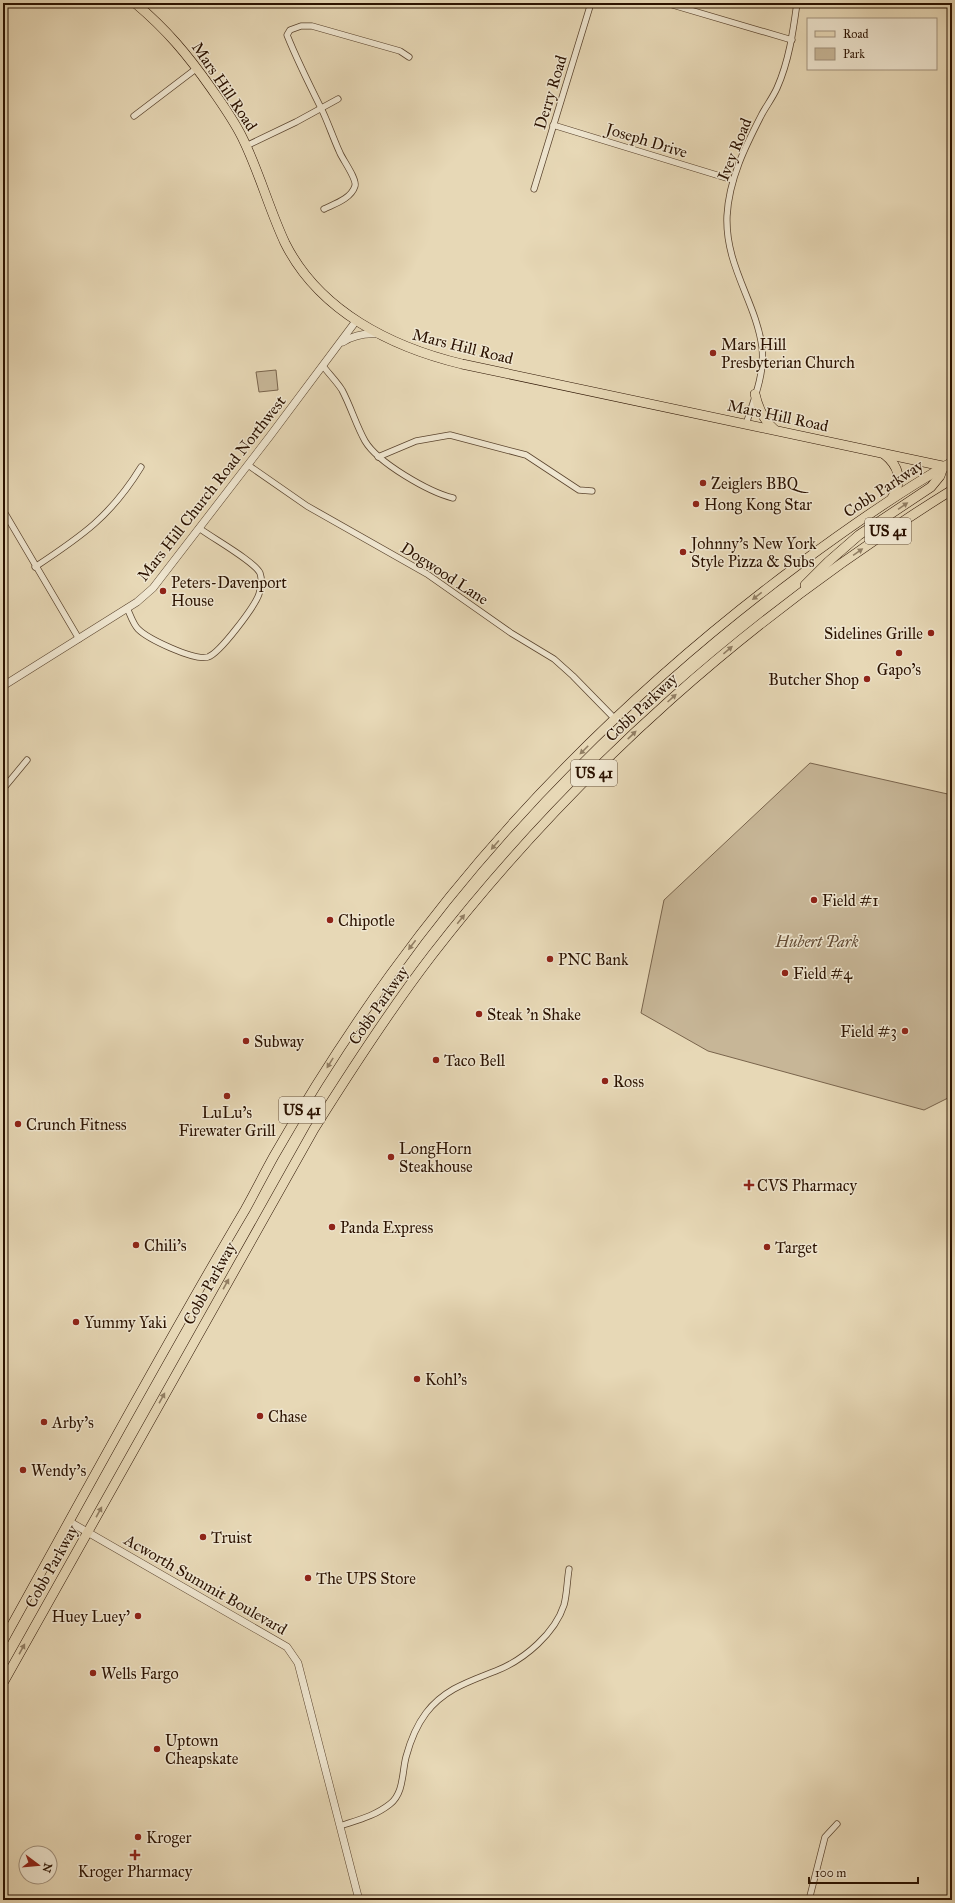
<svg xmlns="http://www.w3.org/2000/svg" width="955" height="1903" font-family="'IM FELL Great Primer',serif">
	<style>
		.green { fill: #c7b697; stroke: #79644c }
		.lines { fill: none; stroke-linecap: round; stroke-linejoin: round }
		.minor-casing { stroke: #5a442e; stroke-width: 7 }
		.tertiary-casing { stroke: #5a442e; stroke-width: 8 }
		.primary-casing { stroke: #2b1200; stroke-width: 10 }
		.minor { stroke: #efe6d0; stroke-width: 5.5 }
		.tertiary { stroke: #efe6d0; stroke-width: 7 }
		.primary { stroke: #e7d8b6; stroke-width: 9 }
		.oneway { fill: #927f64 }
		.poi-dot { fill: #8f2418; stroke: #efe6d0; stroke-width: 1.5 }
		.labels { text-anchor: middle; stroke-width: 3; stroke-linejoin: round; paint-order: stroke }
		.shield { fill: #efe6d0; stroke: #66523e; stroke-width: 1 }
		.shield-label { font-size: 15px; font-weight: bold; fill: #2b1200 }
		.street-label { font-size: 16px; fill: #2b1200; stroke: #efe6d0 }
		.poi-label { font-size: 16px; fill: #2b1200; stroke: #efe6d0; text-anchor: start }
		.park-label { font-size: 16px; font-style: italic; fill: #624b35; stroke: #efe6d0 }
	</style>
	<rect width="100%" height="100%" fill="#e7d8b6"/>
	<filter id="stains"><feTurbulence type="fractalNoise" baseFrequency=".005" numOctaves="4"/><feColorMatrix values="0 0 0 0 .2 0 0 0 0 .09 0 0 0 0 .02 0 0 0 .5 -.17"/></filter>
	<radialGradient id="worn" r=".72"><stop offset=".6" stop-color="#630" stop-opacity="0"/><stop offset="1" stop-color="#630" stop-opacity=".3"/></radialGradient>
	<!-- green -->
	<g class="green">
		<polygon points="276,370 278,390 259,392 256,372"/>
		<polygon points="810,763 952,795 952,1096 924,1110 708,1051 641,1013 664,900"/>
	</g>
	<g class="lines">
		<!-- minor casing -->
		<g class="minor-casing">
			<g id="minor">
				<polyline points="666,3 792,40"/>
				<polyline points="134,116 197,68"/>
				<polyline points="553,125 733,180"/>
				<polyline points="246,146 296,122 338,99"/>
				<polyline points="534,189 591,3"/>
				<path d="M324,209C334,204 351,199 355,186C357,179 343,160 340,153C333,138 328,122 321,108C309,84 297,60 287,35L290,30L301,26H312L400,51L409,57"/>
				<path d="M323,366C329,374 337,382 342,390C351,407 356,425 365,441C378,463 429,492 453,498"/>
				<path d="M746,424C754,400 765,373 762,347C756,302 725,266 727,216C729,179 745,147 762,114C767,105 773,97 777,88C789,61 793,32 797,3"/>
				<polyline points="378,457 416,441 450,435 526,455 579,490 592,491"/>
				<polyline points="248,465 307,506 427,574 511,633 554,659 573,676 615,719"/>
				<polyline points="3,510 79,639"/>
				<path d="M35,567C82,536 111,516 141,467"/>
				<path d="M127,608C130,614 133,624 138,629C148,639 194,661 208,657C220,653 255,606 259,594C261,588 262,579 260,573C254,561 212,538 199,528"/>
				<polyline points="3,789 27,760"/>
				<path d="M340,1826C358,1820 375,1816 390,1804C404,1793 402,1772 406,1757C410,1742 417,1725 426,1713C445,1688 471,1681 498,1670C525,1659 555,1633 564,1605C567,1594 567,1581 569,1569"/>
				<polyline points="809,1900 825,1837 837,1824"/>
			</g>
		</g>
		<!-- tertiary casing -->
		<g class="tertiary-casing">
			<g id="tertiary">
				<path d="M343,342C354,335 365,333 378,334"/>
				<polyline points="3,686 137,602 153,588 270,436 356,321"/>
				<polyline points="70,1522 287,1647 298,1663 359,1900"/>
			</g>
		</g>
		<!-- primary casing -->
		<g class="primary-casing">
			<g id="primary">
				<path d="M135,3C167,30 187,54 211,88C222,104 233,119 242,137C259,171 269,209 285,243C319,311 391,347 462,364L947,467"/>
				<path d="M755,394C758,407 763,420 774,429"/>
				<path d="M884,454C899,466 903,480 892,498"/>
				<polyline points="805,585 828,562 859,535 931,487 940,476 943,467"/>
				<path d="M3,1641C83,1497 161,1352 245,1210C255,1192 264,1174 274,1156C310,1093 349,1032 391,974C504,817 644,680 798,565C848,528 899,492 952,462"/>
				<path d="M3,1683L314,1129C351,1070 389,1011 432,955C575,770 753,613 952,490"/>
			</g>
		</g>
		<!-- minor -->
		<use href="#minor" class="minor"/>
		<!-- tertiary -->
		<use href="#tertiary" class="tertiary"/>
		<!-- primary -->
		<use href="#primary" class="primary"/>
	</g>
	<!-- one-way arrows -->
	<defs><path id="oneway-solid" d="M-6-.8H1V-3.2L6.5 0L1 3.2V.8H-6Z"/></defs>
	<g class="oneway">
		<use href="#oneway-solid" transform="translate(903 506) rotate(-34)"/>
		<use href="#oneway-solid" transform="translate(858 552) rotate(-35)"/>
		<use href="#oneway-solid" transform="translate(757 596) rotate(142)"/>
		<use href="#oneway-solid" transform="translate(728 650) rotate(-40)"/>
		<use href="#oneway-solid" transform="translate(672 698) rotate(-42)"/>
		<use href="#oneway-solid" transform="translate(632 735) rotate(-44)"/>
		<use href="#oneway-solid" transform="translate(584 750) rotate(135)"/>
		<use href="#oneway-solid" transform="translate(495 845) rotate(131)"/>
		<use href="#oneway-solid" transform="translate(461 919) rotate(-51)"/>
		<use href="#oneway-solid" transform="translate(412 945) rotate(127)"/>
		<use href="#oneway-solid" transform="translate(330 1063) rotate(122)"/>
		<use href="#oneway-solid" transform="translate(226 1284) rotate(-61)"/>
		<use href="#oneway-solid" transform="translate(162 1398) rotate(-61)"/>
		<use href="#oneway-solid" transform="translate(99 1512) rotate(-61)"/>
		<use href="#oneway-solid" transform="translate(22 1649) rotate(-61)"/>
	</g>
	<!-- markers -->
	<g class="poi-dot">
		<circle cx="713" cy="353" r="4"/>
		<circle cx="703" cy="483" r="4"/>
		<circle cx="696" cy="504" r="4"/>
		<circle cx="683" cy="552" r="4"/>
		<circle cx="163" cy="591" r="4"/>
		<circle cx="931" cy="633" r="4"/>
		<circle cx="899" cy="653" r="4"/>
		<circle cx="867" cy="679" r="4"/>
		<circle cx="814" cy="900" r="4"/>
		<circle cx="330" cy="920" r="4"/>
		<circle cx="550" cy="959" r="4"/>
		<circle cx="785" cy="973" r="4"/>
		<circle cx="479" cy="1014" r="4"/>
		<circle cx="905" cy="1031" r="4"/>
		<circle cx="246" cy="1041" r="4"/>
		<circle cx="436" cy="1060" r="4"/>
		<circle cx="605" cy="1081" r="4"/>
		<circle cx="227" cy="1096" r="4"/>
		<circle cx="18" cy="1124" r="4"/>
		<circle cx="391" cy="1157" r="4"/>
		<path d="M747 1179h4v4h4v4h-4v4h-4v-4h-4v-4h4z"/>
		<circle cx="332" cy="1227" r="4"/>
		<circle cx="136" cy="1245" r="4"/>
		<circle cx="767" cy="1247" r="4"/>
		<circle cx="76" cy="1322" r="4"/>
		<circle cx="417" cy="1379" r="4"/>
		<circle cx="260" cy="1416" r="4"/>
		<circle cx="44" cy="1422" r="4"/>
		<circle cx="23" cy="1470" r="4"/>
		<circle cx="203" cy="1537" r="4"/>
		<circle cx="308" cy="1578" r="4"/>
		<circle cx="138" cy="1616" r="4"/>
		<circle cx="93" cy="1673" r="4"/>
		<circle cx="157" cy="1749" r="4"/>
		<circle cx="138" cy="1837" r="4"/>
		<path d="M133 1849h4v4h4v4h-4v4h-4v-4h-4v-4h4z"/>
	</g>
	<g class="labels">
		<!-- shield labels -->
		<g class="shield">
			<rect x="865" y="518" width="46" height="26" rx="3"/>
			<rect x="571" y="760" width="46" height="26" rx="3"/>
			<rect x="279" y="1097" width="46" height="26" rx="3"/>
		</g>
		<g class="shield-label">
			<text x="888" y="536">US 41</text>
			<text x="594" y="778">US 41</text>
			<text x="302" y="1115">US 41</text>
		</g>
		<!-- street labels -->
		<g class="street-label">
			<text transform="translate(225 86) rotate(56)" y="6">Mars Hill Road</text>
			<text transform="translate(550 92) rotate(-73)" y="6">Derry Road</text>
			<text transform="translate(647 140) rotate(17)" y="6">Joseph Drive</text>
			<text transform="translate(734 149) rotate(-68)" y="6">Ivey Road</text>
			<text transform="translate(463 346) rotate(14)" y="6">Mars Hill Road</text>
			<text transform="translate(778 415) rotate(12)" y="6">Mars Hill Road</text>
			<text transform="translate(211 488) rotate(-52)" y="6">Mars Hill Church Road Northwest</text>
			<text transform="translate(883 488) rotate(-33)" y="6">Cobb Parkway</text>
			<text transform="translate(445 573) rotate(33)" y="6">Dogwood Lane</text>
			<text transform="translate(641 707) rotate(-43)" y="6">Cobb Parkway</text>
			<text transform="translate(378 1005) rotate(-55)" y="6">Cobb Parkway</text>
			<text transform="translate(209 1283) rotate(-61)" y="6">Cobb Parkway</text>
			<text transform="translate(51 1566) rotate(-61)" y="6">Cobb Parkway</text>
			<text transform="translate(206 1584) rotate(30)" y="6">Acworth Summit Boulevard</text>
		</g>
		<!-- poi labels -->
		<g class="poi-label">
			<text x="721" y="350">Mars Hill<tspan x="721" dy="18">Presbyterian Church</tspan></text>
			<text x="711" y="489">Zeiglers BBQ</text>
			<text x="704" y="510">Hong Kong Star</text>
			<text x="691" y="549">Johnny's New York<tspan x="691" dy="18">Style Pizza &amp; Subs</tspan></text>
			<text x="171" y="588">Peters-Davenport<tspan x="171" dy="18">House</tspan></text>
			<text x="923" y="639" text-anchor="end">Sidelines Grille</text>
			<text x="899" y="675" text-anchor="middle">Gapo's</text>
			<text x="859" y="685" text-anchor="end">Butcher Shop</text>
			<text x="822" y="906">Field #1</text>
			<text x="338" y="926">Chipotle</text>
			<text x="558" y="965">PNC Bank</text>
			<text x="793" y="979">Field #4</text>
			<text x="487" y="1020">Steak 'n Shake</text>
			<text x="897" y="1037" text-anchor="end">Field #3</text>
			<text x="254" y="1047">Subway</text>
			<text x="444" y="1066">Taco Bell</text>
			<text x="613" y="1087">Ross</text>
			<text x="227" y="1118" text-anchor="middle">LuLu's<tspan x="227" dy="18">Firewater Grill</tspan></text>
			<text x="26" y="1130">Crunch Fitness</text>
			<text x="399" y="1154">LongHorn<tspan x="399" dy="18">Steakhouse</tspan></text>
			<text x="757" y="1191">CVS Pharmacy</text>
			<text x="340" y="1233">Panda Express</text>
			<text x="144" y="1251">Chili's</text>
			<text x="775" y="1253">Target</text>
			<text x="84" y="1328">Yummy Yaki</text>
			<text x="425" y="1385">Kohl's</text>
			<text x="268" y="1422">Chase</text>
			<text x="52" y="1428">Arby's</text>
			<text x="31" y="1476">Wendy's</text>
			<text x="211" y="1543">Truist</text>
			<text x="316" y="1584">The UPS Store</text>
			<text x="130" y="1622" text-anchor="end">Huey Luey'</text>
			<text x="101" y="1679">Wells Fargo</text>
			<text x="165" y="1746">Uptown<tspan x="165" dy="18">Cheapskate</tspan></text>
			<text x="146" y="1843">Kroger</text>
			<text x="135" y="1877" text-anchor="middle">Kroger Pharmacy</text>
		</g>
		<!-- park labels -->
		<g class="park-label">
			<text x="817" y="947">Hubert Park</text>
		</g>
	</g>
	<!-- margin -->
	<rect width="955" height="1903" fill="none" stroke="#e7d8b6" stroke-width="16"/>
	<rect x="4" y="4" width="947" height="1895" fill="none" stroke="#2b1200" stroke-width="2"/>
	<rect x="8" y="8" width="939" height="1887" fill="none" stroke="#2b1200"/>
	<!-- legend -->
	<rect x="807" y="18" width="130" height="52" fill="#efe6d0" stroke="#a1917d"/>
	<rect x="815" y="31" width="20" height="6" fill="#e7d8b6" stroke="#a1917d"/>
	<text x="843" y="38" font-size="12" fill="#2b1200">Road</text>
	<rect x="815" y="48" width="20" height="12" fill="#c7b697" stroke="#a1917d"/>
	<text x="843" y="58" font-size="12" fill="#2b1200">Park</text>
	<!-- north arrow -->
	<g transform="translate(38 1865) rotate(106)"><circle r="19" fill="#efe6d0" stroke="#a1917d"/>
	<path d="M0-3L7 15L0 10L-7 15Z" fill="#8f2418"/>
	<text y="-6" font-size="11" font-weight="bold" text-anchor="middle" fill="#2b1200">N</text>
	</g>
	<!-- scale -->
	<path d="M809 1877v6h109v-6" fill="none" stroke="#2b1200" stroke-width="2"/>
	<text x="815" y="1877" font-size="12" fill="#2b1200" stroke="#efe6d0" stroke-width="3" paint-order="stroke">100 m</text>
	<rect width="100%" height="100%" filter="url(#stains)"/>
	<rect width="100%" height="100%" fill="url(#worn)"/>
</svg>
